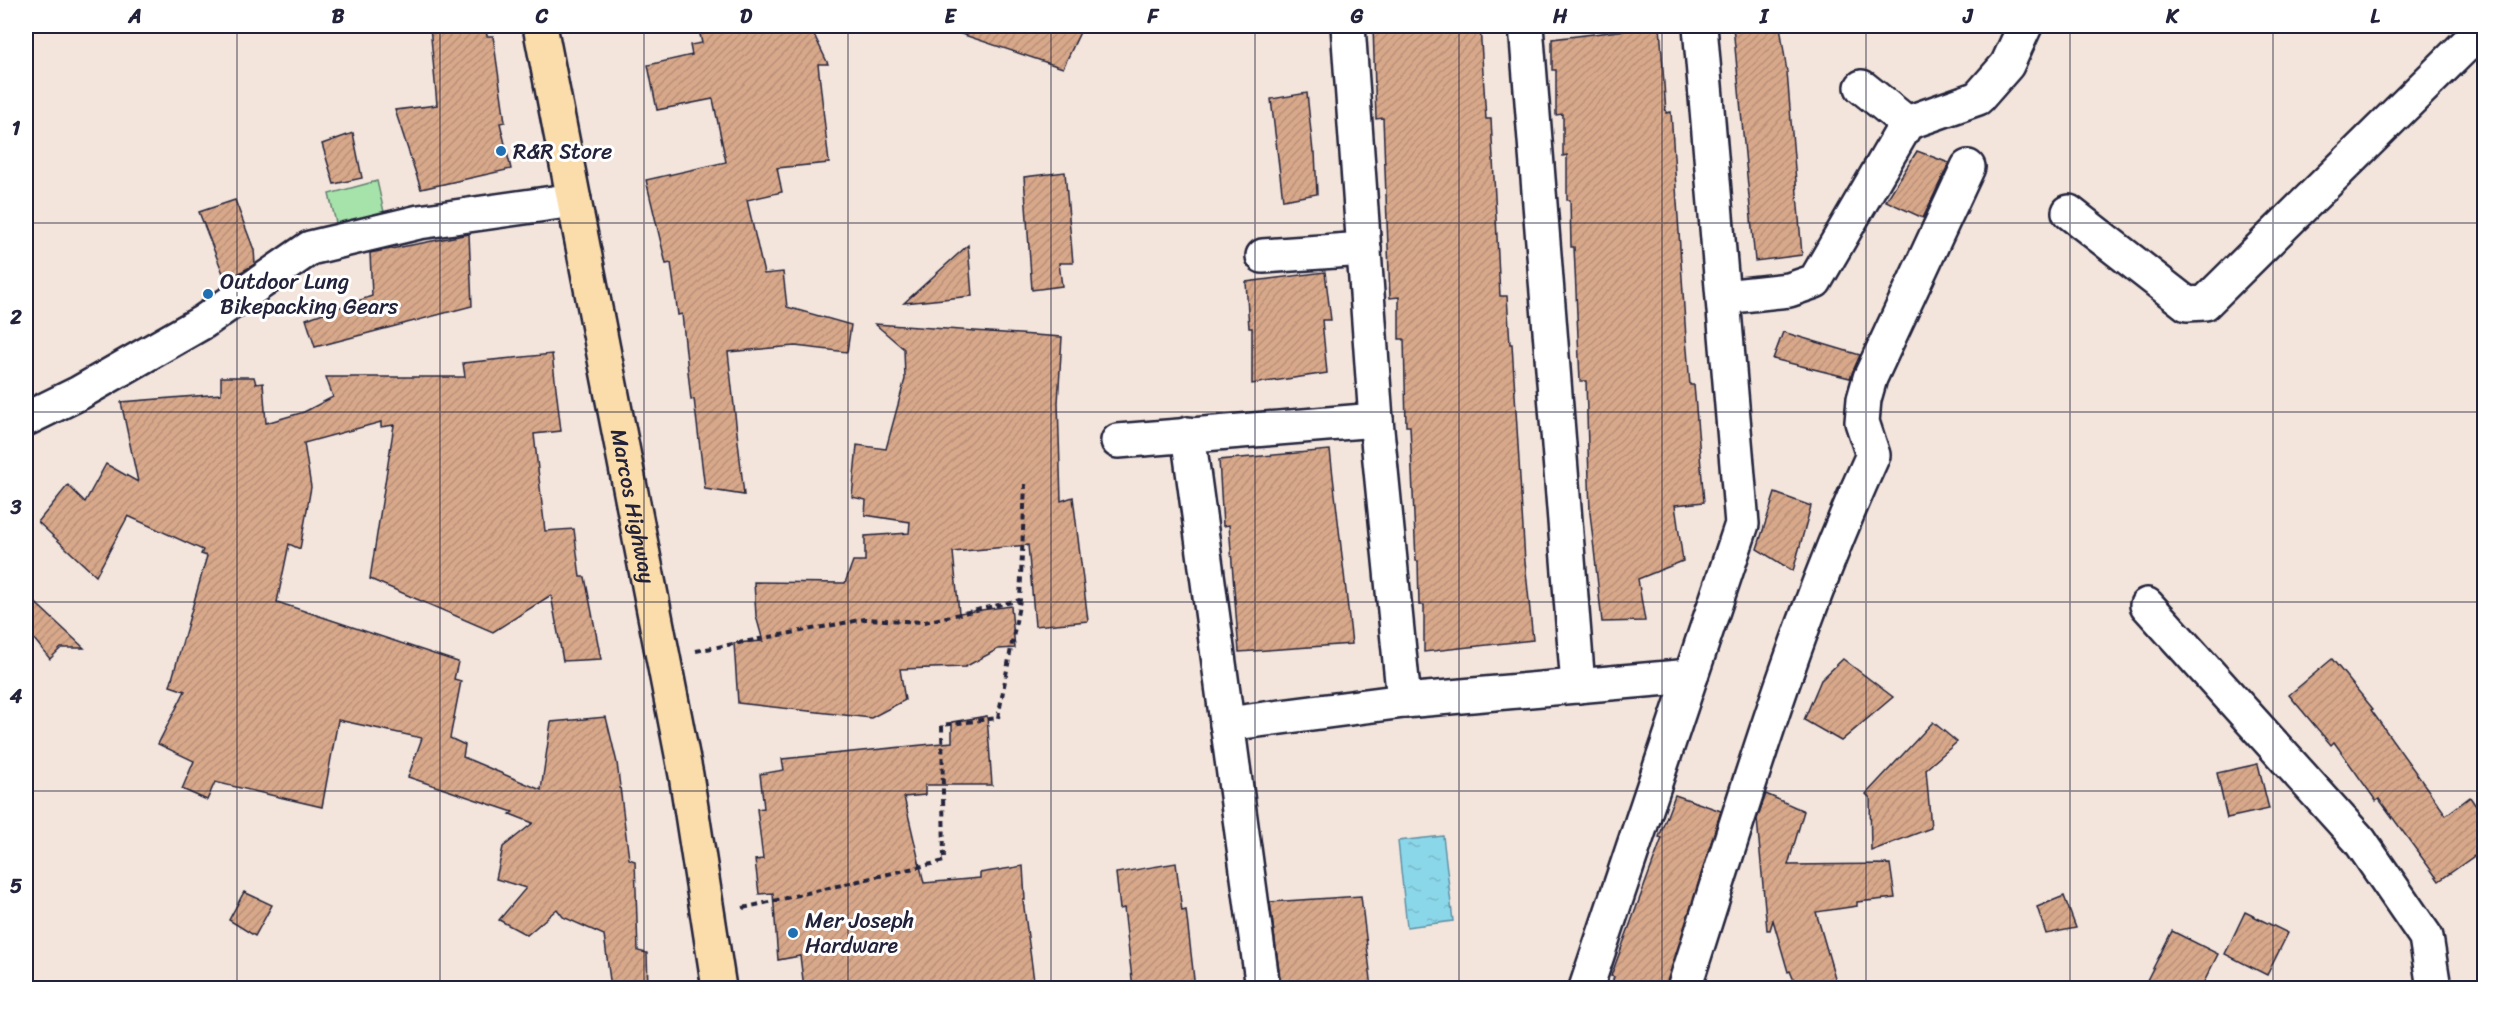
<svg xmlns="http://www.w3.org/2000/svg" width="2510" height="1014" font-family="Sriracha,sans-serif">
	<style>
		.garden { fill: #a6e3aa; stroke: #648272; stroke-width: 1.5 }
		.water { fill: url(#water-ripples); stroke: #608fa3; stroke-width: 1.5 }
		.building { fill: url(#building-hatch); stroke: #22223b; stroke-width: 1.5 }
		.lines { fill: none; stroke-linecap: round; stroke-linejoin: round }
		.minor-casing { stroke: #22223b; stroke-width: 38 }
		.major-casing { stroke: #22223b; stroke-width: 38 }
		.path { stroke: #22223b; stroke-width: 4; stroke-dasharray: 6 4.5; stroke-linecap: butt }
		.minor { stroke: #fff; stroke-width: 33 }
		.major { stroke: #fbddab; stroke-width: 33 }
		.grid { fill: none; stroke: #22223b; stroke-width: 1.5; stroke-opacity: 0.55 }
		.poi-dot { fill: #1f6fb2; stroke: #fff; stroke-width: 2 }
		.labels { text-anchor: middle; stroke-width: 6; stroke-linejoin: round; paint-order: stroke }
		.poi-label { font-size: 22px; fill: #22223b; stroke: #fff; text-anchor: start }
		.street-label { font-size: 22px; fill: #22223b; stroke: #fff }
		.neatline { fill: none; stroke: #22223b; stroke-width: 2 }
		.grid-label { font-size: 20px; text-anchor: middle; font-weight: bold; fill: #22223b }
	</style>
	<defs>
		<pattern id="water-ripples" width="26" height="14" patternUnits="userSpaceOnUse" patternTransform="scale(1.5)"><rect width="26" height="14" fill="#8ad7e9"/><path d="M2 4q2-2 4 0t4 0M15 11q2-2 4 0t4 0" fill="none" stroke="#77b8c9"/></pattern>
		<pattern id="building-hatch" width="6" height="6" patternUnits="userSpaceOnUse" patternTransform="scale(1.5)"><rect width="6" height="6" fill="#d8a88a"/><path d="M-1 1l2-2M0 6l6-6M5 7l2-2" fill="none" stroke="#b99078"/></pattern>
	</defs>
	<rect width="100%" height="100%" fill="#f3e5dc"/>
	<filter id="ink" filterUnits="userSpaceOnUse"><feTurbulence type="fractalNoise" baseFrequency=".0167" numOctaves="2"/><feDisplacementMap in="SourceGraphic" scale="12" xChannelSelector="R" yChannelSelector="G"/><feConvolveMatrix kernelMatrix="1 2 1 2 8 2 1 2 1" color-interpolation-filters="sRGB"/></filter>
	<g filter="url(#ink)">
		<!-- garden -->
		<polygon class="garden" points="377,181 384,212 337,227 329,194"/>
		<!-- water -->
		<polygon class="water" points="1443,836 1453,921 1407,927 1398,841"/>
		<!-- building -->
		<g class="building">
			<polygon points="430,26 485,26 487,36 493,36 505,122 500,123 511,169 421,189 395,110 437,105"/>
			<polygon points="698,26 810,26 828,64 818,64 829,163 777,168 782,192 747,200 764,274 783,272 787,307 851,325 847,352 795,346 728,352 744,495 705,489 694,399 691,400 682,314 678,315 671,263 666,264 646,180 726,162 713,99 657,110 648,65 692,55 690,45 702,43"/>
			<polygon points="952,26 1061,26 1081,30 1063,68 952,31"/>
			<polygon points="1373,26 1480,26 1486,119 1491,119 1500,296 1507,296 1510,344 1512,344 1525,562 1533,640 1424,652 1424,605 1419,605 1418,561 1416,561 1410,426 1406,426 1404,339 1399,339 1399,297 1390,298 1383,118 1376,119"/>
			<polygon points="1660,26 1666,113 1671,112 1686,338 1690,385 1694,385 1704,502 1675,505 1683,561 1638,579 1645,621 1602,622 1590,513 1586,381 1580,381 1574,247 1571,247 1570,200 1567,200 1567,155 1563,156 1563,114 1556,115 1556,70 1552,70 1552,39"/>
			<polygon points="1733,26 1780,26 1787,72 1802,255 1755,261"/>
			<polygon points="1307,93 1313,152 1315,152 1317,194 1283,200 1271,99"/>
			<polygon points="353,133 362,178 334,184 322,144"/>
			<polygon points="1917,151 1949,163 1923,218 1886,201"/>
			<polygon points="1065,172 1073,263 1059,263 1062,286 1032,290 1024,177"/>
			<polygon points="235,200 254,250 255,264 226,281 199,212"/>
			<polygon points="469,234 472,306 315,347 306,319 372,296 370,253"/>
			<polygon points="968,245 972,296 904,303"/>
			<polygon points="1325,272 1331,320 1322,320 1327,373 1252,384 1252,328 1249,328 1246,282"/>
			<polygon points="875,324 1062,337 1058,403 1061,501 1073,497 1088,621 1035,626 1028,545 953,552 959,613 1011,606 1015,648 998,649 965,667 900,669 905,700 871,718 738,703 734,643 763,641 756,616 754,582 845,583 853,561 865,561 865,536 909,533 910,522 865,515 866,500 852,497 857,445 886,449 905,379 904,349"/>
			<polygon points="1783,332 1860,355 1850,378 1773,359"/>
			<polygon points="552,354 561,431 534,434 545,531 574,529 580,577 585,577 601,659 563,661 551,595 493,632 370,579 394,425 381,427 381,422 304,443 311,487 300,549 289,544 277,602 458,662 454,679 461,681 450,738 465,745 463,757 541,790 551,722 606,717 617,763 629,859 635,861 638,951 647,953 648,988 611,988 604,935 563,917 557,909 527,935 499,920 526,888 496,879 503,847 533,823 510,814 513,812 408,777 422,738 338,720 322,807 215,782 207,800 182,789 194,761 158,744 185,691 170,686 207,556 201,554 203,550 128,516 96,576 38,522 68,485 85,502 106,464 138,482 121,402 221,394 221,377 254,377 256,384 263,383 266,423 304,412 333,397 326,377 465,377 463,363"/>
			<polygon points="1330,450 1352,644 1239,652 1229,525 1223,526 1219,460"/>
			<polygon points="1775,493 1811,506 1793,571 1757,549"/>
			<polygon points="26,594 84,648 61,648 50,659 26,629"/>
			<polygon points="1843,659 1893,697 1841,741 1804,720 1821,680"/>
			<polygon points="2332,659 2373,709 2371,710 2446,815 2470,797 2484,818 2484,849 2439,881 2379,799 2376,801 2334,742 2331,745 2289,695"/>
			<polygon points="987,716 992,785 925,785 925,795 904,797 924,883 980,878 980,873 1023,866 1025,900 1023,900 1035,988 804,988 800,956 778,960 773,893 759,894 755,860 763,859 757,809 764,808 760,774 784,770 782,759 952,742 952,722"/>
			<polygon points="1933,722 1957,742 1926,769 1931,828 1871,851 1870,798 1866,794"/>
			<polygon points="2258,764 2269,809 2227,818 2217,773"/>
			<polygon points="1766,794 1804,811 1788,865 1890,864 1895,898 1857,902 1857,906 1816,912 1838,988 1797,988 1790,971 1788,972 1773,920 1770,930 1767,930 1757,819"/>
			<polygon points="1675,795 1721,811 1666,988 1610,988 1614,977 1611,976 1662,838 1659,837"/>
			<polygon points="1176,863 1182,911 1186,910 1195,988 1133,988 1124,908 1120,909 1116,873"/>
			<polygon points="244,892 272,905 255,936 229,920"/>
			<polygon points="1361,896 1372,988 1281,988 1270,902"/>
			<polygon points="2064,896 2076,928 2046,934 2037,907"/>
			<polygon points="2245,912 2288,933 2267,975 2225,954"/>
			<polygon points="2172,931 2218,954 2201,988 2143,988"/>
		</g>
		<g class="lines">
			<!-- minor casing -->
			<g class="minor-casing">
				<g id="minor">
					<polyline points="1348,26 1376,420 1404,701"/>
					<polyline points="1526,26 1578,686"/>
					<polyline points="1862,87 1907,123"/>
					<polyline points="2069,212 2187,304 2205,303 2484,27"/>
					<polyline points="1263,256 1364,249"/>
					<polyline points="1724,297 1789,290 1815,281 1907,123 1978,98 2007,65 2025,26"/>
					<polyline points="26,419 79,393 203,322 310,248 419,222 574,200"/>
					<polyline points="1188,434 1263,988"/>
					<polyline points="1118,441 1376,420"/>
					<polyline points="2147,605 2360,841 2426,937 2434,988"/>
					<polyline points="1227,724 1404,701 1691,676"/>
					<polyline points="1586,988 1742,524 1700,26"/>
					<path d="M1684,988C1742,808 1794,627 1873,455L1862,422L1864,399L1870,378L1968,167"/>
				</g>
			</g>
			<!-- major casing -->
			<g class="major-casing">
				<g id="major">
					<path id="s1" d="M540,26L686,775L719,988"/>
				</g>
			</g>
			<!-- path -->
			<g class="path">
				<polyline points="696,651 865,619 925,622 1020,600"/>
				<polyline points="743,908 944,861 942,725 998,718 1020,600 1025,484"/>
			</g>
			<!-- minor -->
			<use href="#minor" class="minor"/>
			<!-- major -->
			<use href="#major" class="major"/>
		</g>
	</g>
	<!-- grid -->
	<path class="grid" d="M237,26V988M440,26V988M644,26V988M848,26V988M1051,26V988M1255,26V988M1459,26V988M1662,26V988M1866,26V988M2070,26V988M2273,26V988M26,223H2484M26,412H2484M26,602H2484M26,791H2484"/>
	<!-- markers -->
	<g class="poi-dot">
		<circle cx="501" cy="151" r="6"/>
		<circle cx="208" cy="294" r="6"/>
		<circle cx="793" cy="933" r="6"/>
	</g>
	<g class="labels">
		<!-- poi labels -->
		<g class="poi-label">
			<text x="513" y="159">R&amp;R Store</text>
			<text x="220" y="289">Outdoor Lung<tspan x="220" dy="25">Bikepacking Gears</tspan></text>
			<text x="805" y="928">Mer Joseph<tspan x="805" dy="25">Hardware</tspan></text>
		</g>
		<!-- street labels -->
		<g class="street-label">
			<text dy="8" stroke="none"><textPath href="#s1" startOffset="489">Marcos Highway</textPath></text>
		</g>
	</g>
	<!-- margin -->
	<rect width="2510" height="1014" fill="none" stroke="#fff" stroke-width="66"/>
	<rect x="33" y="33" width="2444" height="948" class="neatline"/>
	<g class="grid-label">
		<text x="135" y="23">A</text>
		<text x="338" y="23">B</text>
		<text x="542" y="23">C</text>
		<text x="746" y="23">D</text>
		<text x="950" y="23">E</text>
		<text x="1153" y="23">F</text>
		<text x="1357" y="23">G</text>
		<text x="1560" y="23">H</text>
		<text x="1764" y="23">I</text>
		<text x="1968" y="23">J</text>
		<text x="2172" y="23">K</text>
		<text x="2375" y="23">L</text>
		<text x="16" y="135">1</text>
		<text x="16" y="324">2</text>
		<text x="16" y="514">3</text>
		<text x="16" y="703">4</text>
		<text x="16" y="893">5</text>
	</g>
</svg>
